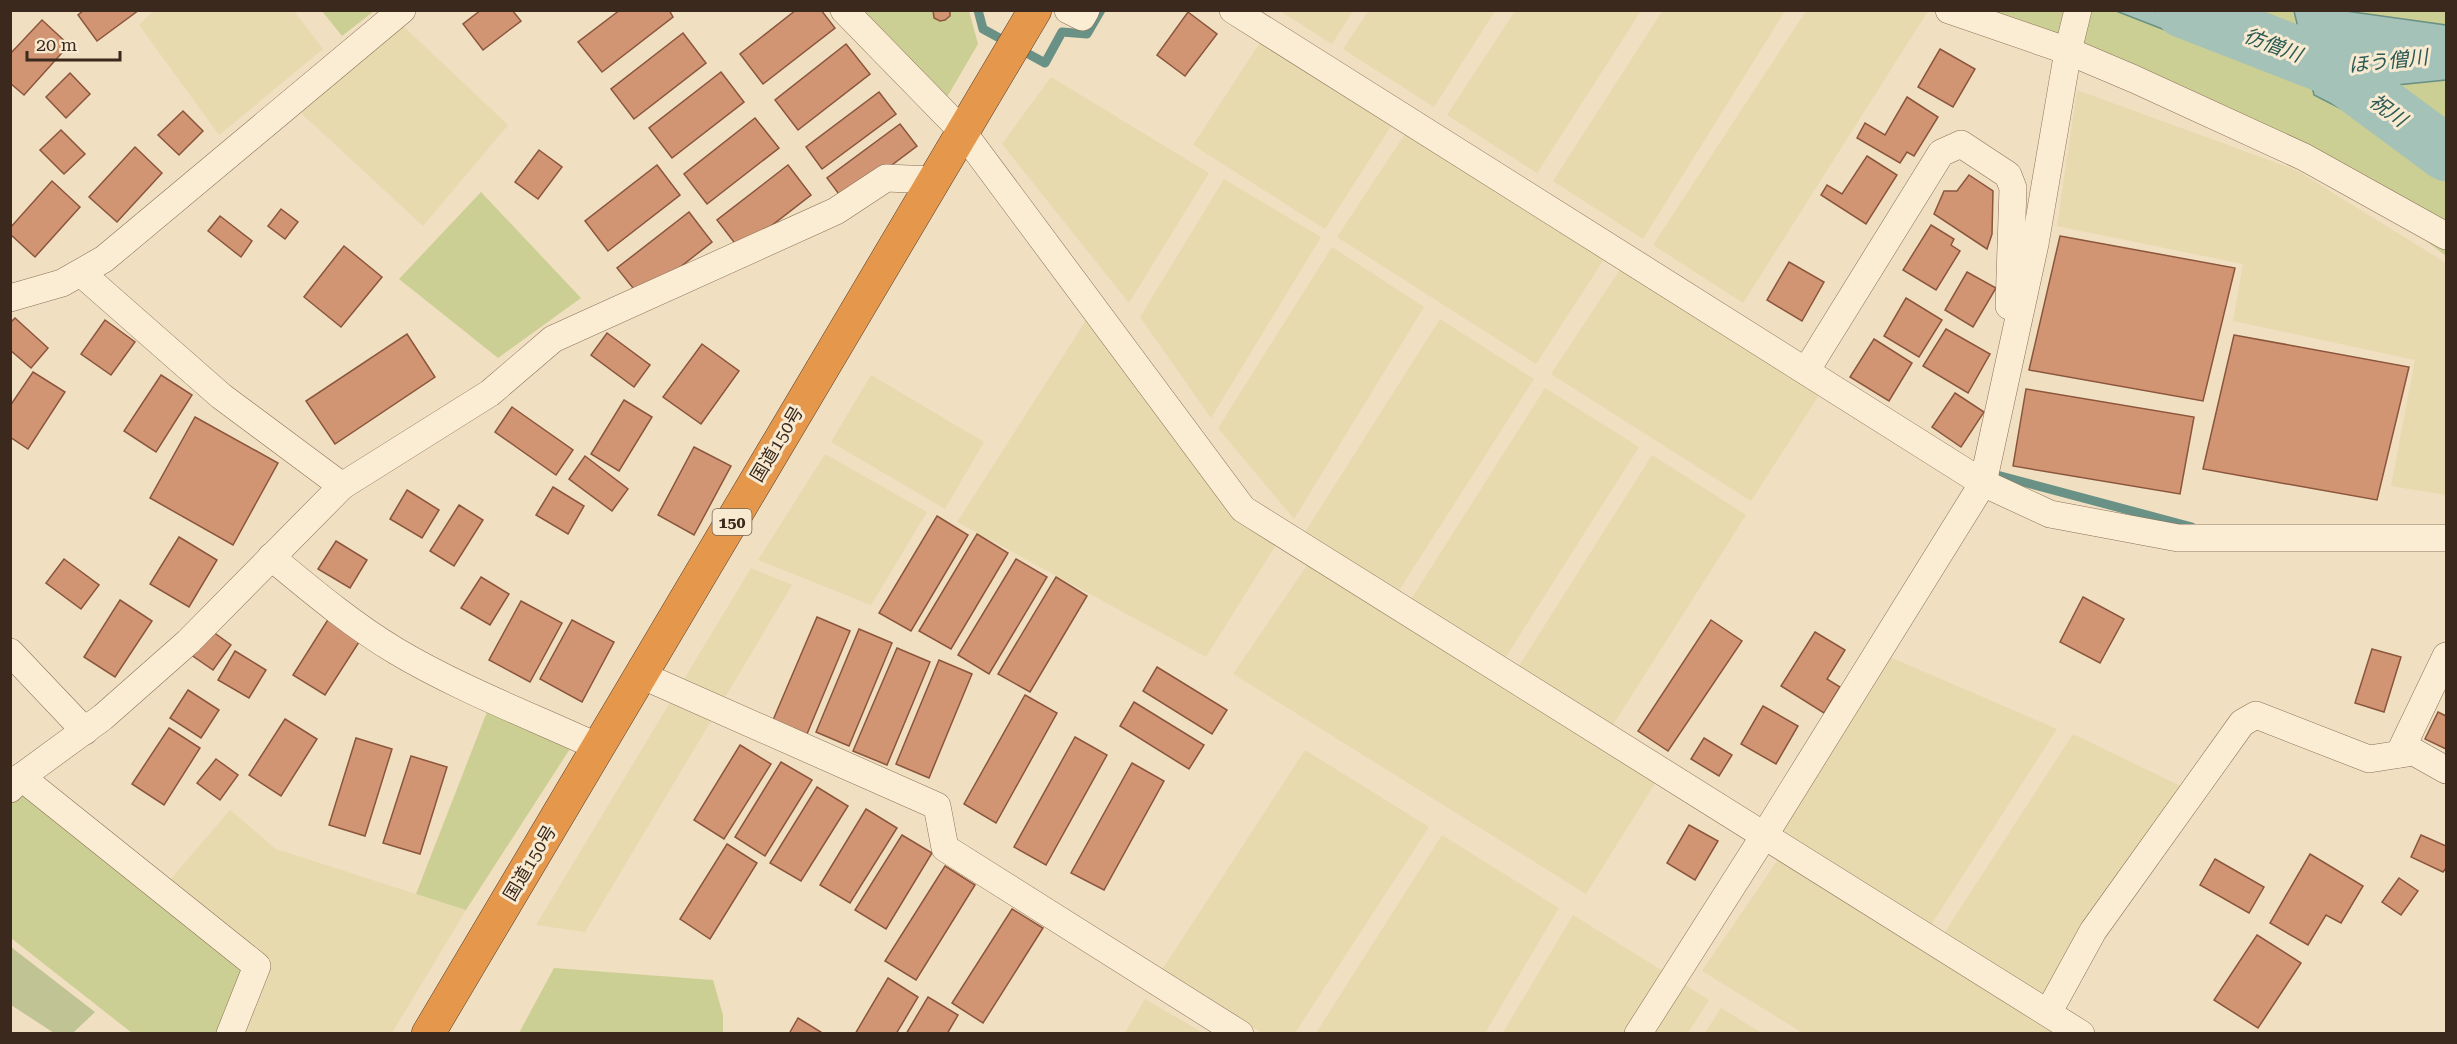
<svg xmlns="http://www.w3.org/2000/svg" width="2457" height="1044" font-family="'Roboto Serif','Noto Sans JP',serif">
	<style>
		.farmland { fill: #e7daae }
		.green { fill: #cccf94 }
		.cemetery { fill: #c0c394 }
		.water { fill: #a4c2b7; stroke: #6a9185; stroke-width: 1.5 }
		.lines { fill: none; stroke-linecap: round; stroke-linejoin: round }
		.stream { stroke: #6a9185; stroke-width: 9 }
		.river { stroke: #a4c2b7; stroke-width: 56 }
		.building { fill: #d19574; stroke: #8b563c; stroke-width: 1.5 }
		.street-casing { stroke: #8b7057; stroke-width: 28 }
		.highway-casing { stroke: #583e2c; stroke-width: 34 }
		.street { stroke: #fbedd4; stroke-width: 27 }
		.highway { stroke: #e5984c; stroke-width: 33 }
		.labels { text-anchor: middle; stroke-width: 6; stroke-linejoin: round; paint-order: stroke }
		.shield { fill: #f7ead1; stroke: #736352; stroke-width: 1.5 }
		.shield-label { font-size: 16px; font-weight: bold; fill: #3a291c }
		.street-label { font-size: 18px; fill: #3a291c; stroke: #f7ead1 }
		.water-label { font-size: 20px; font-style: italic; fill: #2b5a54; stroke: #f7ead1 }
	</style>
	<rect width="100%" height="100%" fill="#f0dfc1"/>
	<!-- farmland -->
	<g class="farmland">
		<polygon points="1369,10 1495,10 1495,11 1434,107 1343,49"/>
		<polygon points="1663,10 1785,11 1643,239 1553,181"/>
		<polygon points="153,11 294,11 323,49 219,135 139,25"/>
		<polygon points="1280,11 1353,11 1332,44"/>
		<polygon points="1515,11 1641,11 1537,173 1447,115"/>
		<polygon points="1806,11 1928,11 1743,303 1653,245"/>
		<polygon points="402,25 508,125 423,226 300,112"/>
		<polygon points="1267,32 1393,123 1325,229 1193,145"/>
		<polygon points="1051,77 1209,173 1129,303 1002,144"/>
		<polygon points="2077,90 2296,170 2446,263 2446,495 2391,486 2415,360 2233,321 2243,264 2057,226"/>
		<polygon points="1407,131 1605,258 1536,364 1337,237"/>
		<polygon points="1224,179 1321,237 1211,418 1140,317"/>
		<polygon points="1332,247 1424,307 1294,519 1218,428"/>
		<polygon points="1621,268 1819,395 1751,501 1551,374"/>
		<polygon points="1094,308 1243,509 1284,532 1206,657 957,522"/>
		<polygon points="1440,319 1534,379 1398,592 1305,532"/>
		<polygon points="871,375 984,442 945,509 831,442"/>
		<polygon points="1545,388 1639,447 1504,660 1410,601"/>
		<polygon points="825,454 927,512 871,605 758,560"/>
		<polygon points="1652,455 1746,515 1611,728 1517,669"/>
		<polygon points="1314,555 1664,769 1586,894 1233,674"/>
		<polygon points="751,568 792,585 585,932 536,925"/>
		<polygon points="1878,652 2057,729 1924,936 1772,840"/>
		<polygon points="2073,734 2193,792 2051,1005 1943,935"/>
		<polygon points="1305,750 1429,827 1295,1033 1262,1033 1162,970"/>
		<polygon points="230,810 276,849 466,910 392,1033 230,1033 162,889"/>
		<polygon points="1442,835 1559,908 1485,1033 1316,1033"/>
		<polygon points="1783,852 2080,1033 1803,1033 1702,971"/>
		<polygon points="1573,915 1709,1000 1688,1033 1502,1034"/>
		<polygon points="1145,999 1203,1033 1125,1033"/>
		<polygon points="1721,1008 1762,1033 1705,1033"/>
	</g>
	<!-- green -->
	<g class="green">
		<polygon points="322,11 374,11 342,36"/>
		<polygon points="844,11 969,11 978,44 940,109"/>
		<polygon points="1968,11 2446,11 2446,256 2288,136"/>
		<polygon points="481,192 581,298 498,358 399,279"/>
		<polygon points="492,699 577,738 466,910 416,894"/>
		<polygon points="15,784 257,966 230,1033 132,1033 11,938 10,790"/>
		<polygon points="554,968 713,980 723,1015 723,1033 519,1033"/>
	</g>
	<!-- cemetery -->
	<polygon class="cemetery" points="11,947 95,1012 73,1033 54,1033 11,1005"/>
	<!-- water -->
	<g class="water">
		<polygon points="2116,11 2154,11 2201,44"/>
		<polygon points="2294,11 2346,11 2446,25 2446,80 2397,85 2404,99 2446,133 2446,174 2402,140 2314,95"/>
	</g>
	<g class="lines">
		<!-- stream -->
		<g class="stream">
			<polyline points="978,10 983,29 1045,63 1062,32 1087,34 1101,10"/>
			<polyline points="1997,475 2192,527"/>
		</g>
		<!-- river -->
		<polyline class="river" points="2183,10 2330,67 2446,153"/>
	</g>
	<!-- building -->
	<g class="building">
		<polygon points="84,10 139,10 97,41 78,15"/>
		<polygon points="481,10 512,10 521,21 483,50 463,24"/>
		<polygon points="620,10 669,10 673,17 602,72 578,42"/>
		<polygon points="796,10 821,10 835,28 763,84 740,54"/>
		<polygon points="933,10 950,10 950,16 945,20 940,21 934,18"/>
		<polygon points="1188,12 1217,34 1185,76 1157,55"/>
		<polygon points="42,20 69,45 24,95 10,83 10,54"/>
		<polygon points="683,33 706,63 634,119 611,89"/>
		<polygon points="846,44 870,74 798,130 775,100"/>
		<polygon points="1940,49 1975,69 1953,107 1918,87"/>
		<polygon points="721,72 744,102 672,158 649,128"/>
		<polygon points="70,73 90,94 66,118 46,97"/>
		<polygon points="879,92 896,114 822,169 806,147"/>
		<polygon points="1907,97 1938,117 1914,156 1907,152 1900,163 1857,138 1865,123 1885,135"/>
		<polygon points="183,111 203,131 179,155 158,135"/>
		<polygon points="755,118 779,148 707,204 684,174"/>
		<polygon points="900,124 917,146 844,201 827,178"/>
		<polygon points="61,130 85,154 64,174 40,150"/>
		<polygon points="135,147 162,173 117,222 89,197"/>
		<polygon points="539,150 562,167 538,199 515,182"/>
		<polygon points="1867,156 1897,175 1866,224 1821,195 1827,185 1842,194"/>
		<polygon points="657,165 680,195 608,251 585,221"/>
		<polygon points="788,165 811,195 740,250 717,220"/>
		<polygon points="1969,175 1993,191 1992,234 1987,249 1934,214 1944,191 1957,191"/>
		<polygon points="52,181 80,207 35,257 10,234 10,228"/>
		<polygon points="281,209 298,222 285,239 268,226"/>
		<polygon points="689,212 712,242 641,298 617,268"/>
		<polygon points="220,216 252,241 241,257 208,231"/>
		<polygon points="1931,225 1954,239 1951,245 1960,251 1936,290 1903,270"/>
		<polygon points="2060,236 2235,268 2203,401 2029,370"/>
		<polygon points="344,246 382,277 341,327 304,297"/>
		<polygon points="1789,262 1824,282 1802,321 1767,300"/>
		<polygon points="1967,272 1996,288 1973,327 1945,310"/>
		<polygon points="1906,298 1942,320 1919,357 1884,336"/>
		<polygon points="15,318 48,348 31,368 10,350 10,323"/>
		<polygon points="105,320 135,342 111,375 81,354"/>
		<polygon points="1946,329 1990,354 1968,393 1923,366"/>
		<polygon points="607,333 650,365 634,387 591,355"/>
		<polygon points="407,334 435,377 335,444 306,401"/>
		<polygon points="2234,335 2409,367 2377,500 2203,469"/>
		<polygon points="1874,339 1912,363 1889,401 1850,377"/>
		<polygon points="702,344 739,371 701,424 663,397"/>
		<polygon points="33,372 65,392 28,449 10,437 10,406"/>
		<polygon points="161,375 192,395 156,452 124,431"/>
		<polygon points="2026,389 2194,417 2180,494 2013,466"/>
		<polygon points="1955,393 1984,412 1961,447 1932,427"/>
		<polygon points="624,400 652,417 619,471 591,454"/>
		<polygon points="512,407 573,450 556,475 495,432"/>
		<polygon points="195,417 278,463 233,545 150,498"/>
		<polygon points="694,447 731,466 694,535 658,515"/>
		<polygon points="585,456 628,489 612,511 569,479"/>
		<polygon points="553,487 584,506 568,534 536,515"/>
		<polygon points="407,490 439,510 422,538 390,519"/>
		<polygon points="459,505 483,520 454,566 430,551"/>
		<polygon points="937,516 968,535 911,631 879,613"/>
		<polygon points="977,534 1008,553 951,649 919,631"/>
		<polygon points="179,537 217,560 189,607 150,584"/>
		<polygon points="336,541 367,560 350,588 318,569"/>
		<polygon points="64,559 99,585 81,609 46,583"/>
		<polygon points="1016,559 1047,577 989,674 958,655"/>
		<polygon points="481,577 509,594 490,625 461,608"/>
		<polygon points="1056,577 1087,596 1030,692 998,674"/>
		<polygon points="2083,597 2124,619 2100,663 2060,642"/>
		<polygon points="120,600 152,621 115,677 84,657"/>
		<polygon points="521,601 562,623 530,682 489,660"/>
		<polygon points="817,617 850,631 807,734 773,720"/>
		<polygon points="329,618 361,639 325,695 293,675"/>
		<polygon points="572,620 614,642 582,702 540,679"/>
		<polygon points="1711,620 1742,641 1668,751 1638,731"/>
		<polygon points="209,629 231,645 213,670 190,654"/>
		<polygon points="859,629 892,643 849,746 816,732"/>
		<polygon points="1815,632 1845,650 1827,679 1840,687 1824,713 1781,686"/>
		<polygon points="897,648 930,662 887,765 853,751"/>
		<polygon points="2372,649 2401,657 2384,712 2355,703"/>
		<polygon points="235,651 266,670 249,698 218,680"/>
		<polygon points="939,660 972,674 929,778 896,764"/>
		<polygon points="1157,667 1227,710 1212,734 1143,691"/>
		<polygon points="188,690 219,710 201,738 170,718"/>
		<polygon points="1025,695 1057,713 996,823 964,804"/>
		<polygon points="1134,702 1204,745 1189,769 1120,726"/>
		<polygon points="1763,706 1798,726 1776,764 1741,744"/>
		<polygon points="2438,712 2446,716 2446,749 2425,739"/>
		<polygon points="285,719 317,739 281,796 249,775"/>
		<polygon points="169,728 200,748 164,805 132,784"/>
		<polygon points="1075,737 1107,755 1046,865 1014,847"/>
		<polygon points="356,738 392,749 365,836 329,825"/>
		<polygon points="1704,738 1732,755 1719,776 1691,759"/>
		<polygon points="740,745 771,764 724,839 694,820"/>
		<polygon points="411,756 447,767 420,854 383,843"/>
		<polygon points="216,759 238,775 220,800 197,783"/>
		<polygon points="781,762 812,780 765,856 735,837"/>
		<polygon points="1132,763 1164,781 1104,890 1071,873"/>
		<polygon points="817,787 848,806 801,881 770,863"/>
		<polygon points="866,809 897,828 850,903 820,885"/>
		<polygon points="1689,825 1718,841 1695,880 1667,863"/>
		<polygon points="902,835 932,853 886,929 855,910"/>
		<polygon points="2421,835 2446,846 2446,868 2443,872 2411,857"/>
		<polygon points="727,844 757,863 710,939 680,919"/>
		<polygon points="2310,854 2363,886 2341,923 2326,915 2308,945 2270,923"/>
		<polygon points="2215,859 2264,887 2249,913 2200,885"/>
		<polygon points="945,866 975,885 916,980 885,961"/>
		<polygon points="2399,878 2418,891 2401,915 2382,902"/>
		<polygon points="1012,909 1043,928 983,1023 952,1003"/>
		<polygon points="2257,935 2301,963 2258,1028 2214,1000"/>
		<polygon points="888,978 918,997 896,1034 855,1034"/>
		<polygon points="928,997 958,1015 947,1034 906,1034"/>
		<polygon points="798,1018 824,1034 789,1034"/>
	</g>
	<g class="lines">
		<!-- street casing -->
		<g class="street-casing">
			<g id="street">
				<polyline points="844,10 962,131 1243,509 2081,1034"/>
				<polyline points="1068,10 1082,17 1086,10"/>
				<polyline points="1233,10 1983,483 2050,514 2178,538 2446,538"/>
				<polyline points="1949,10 2068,51 2134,79 2304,157 2446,236"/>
				<polyline points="81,273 221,396 342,486"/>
				<polyline points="10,298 62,283 104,259 402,10"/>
				<polyline points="1806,371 1941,153 1961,144 2008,175 2013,188 2009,306"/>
				<path d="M271,557C311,590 351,624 396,651C460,689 531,716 598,747"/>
				<polyline points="10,652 85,731"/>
				<polyline points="641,675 937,806 945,848 1240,1034"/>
				<polyline points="2399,754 2446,656"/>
				<polyline points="21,777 257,966 230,1034"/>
				<polyline points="10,789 21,777 103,717 188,642 342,486 490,393 553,339 836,211 886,178 933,180"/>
				<polyline points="2048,1013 2093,931 2242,723 2256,715 2369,759 2414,752 2446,770"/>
				<polyline points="1638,1034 1764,836 1983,483 2035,244 2068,51 2078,10"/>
			</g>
		</g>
		<!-- highway casing -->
		<g class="highway-casing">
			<polyline id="highway" points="428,1034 1035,10"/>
		</g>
		<!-- street -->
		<use href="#street" class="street"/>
		<!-- highway -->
		<use href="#highway" class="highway"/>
	</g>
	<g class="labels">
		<!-- shield labels -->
		<rect class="shield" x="712.5" y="509" width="39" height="26" rx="4.5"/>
		<g class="shield-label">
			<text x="732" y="528">150</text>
		</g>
		<!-- street labels -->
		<g class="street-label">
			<text transform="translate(777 444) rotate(-59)" y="6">国道150号</text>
			<text transform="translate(530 863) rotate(-59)" y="6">国道150号</text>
		</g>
		<!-- water labels -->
		<g class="water-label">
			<text transform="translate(2273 45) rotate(21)" y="7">彷僧川</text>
			<text transform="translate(2388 61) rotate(-6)" y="7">ほう僧川</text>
			<text transform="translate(2388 110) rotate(36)" y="7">祝川</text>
		</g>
	</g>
	<!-- border -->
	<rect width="2457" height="1044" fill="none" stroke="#3a291c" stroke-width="24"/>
	<!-- scale -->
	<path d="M27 51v9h93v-9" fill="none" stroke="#3a291c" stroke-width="3"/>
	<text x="36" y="51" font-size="18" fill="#3a291c" stroke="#f7ead1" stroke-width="4.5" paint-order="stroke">20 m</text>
</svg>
